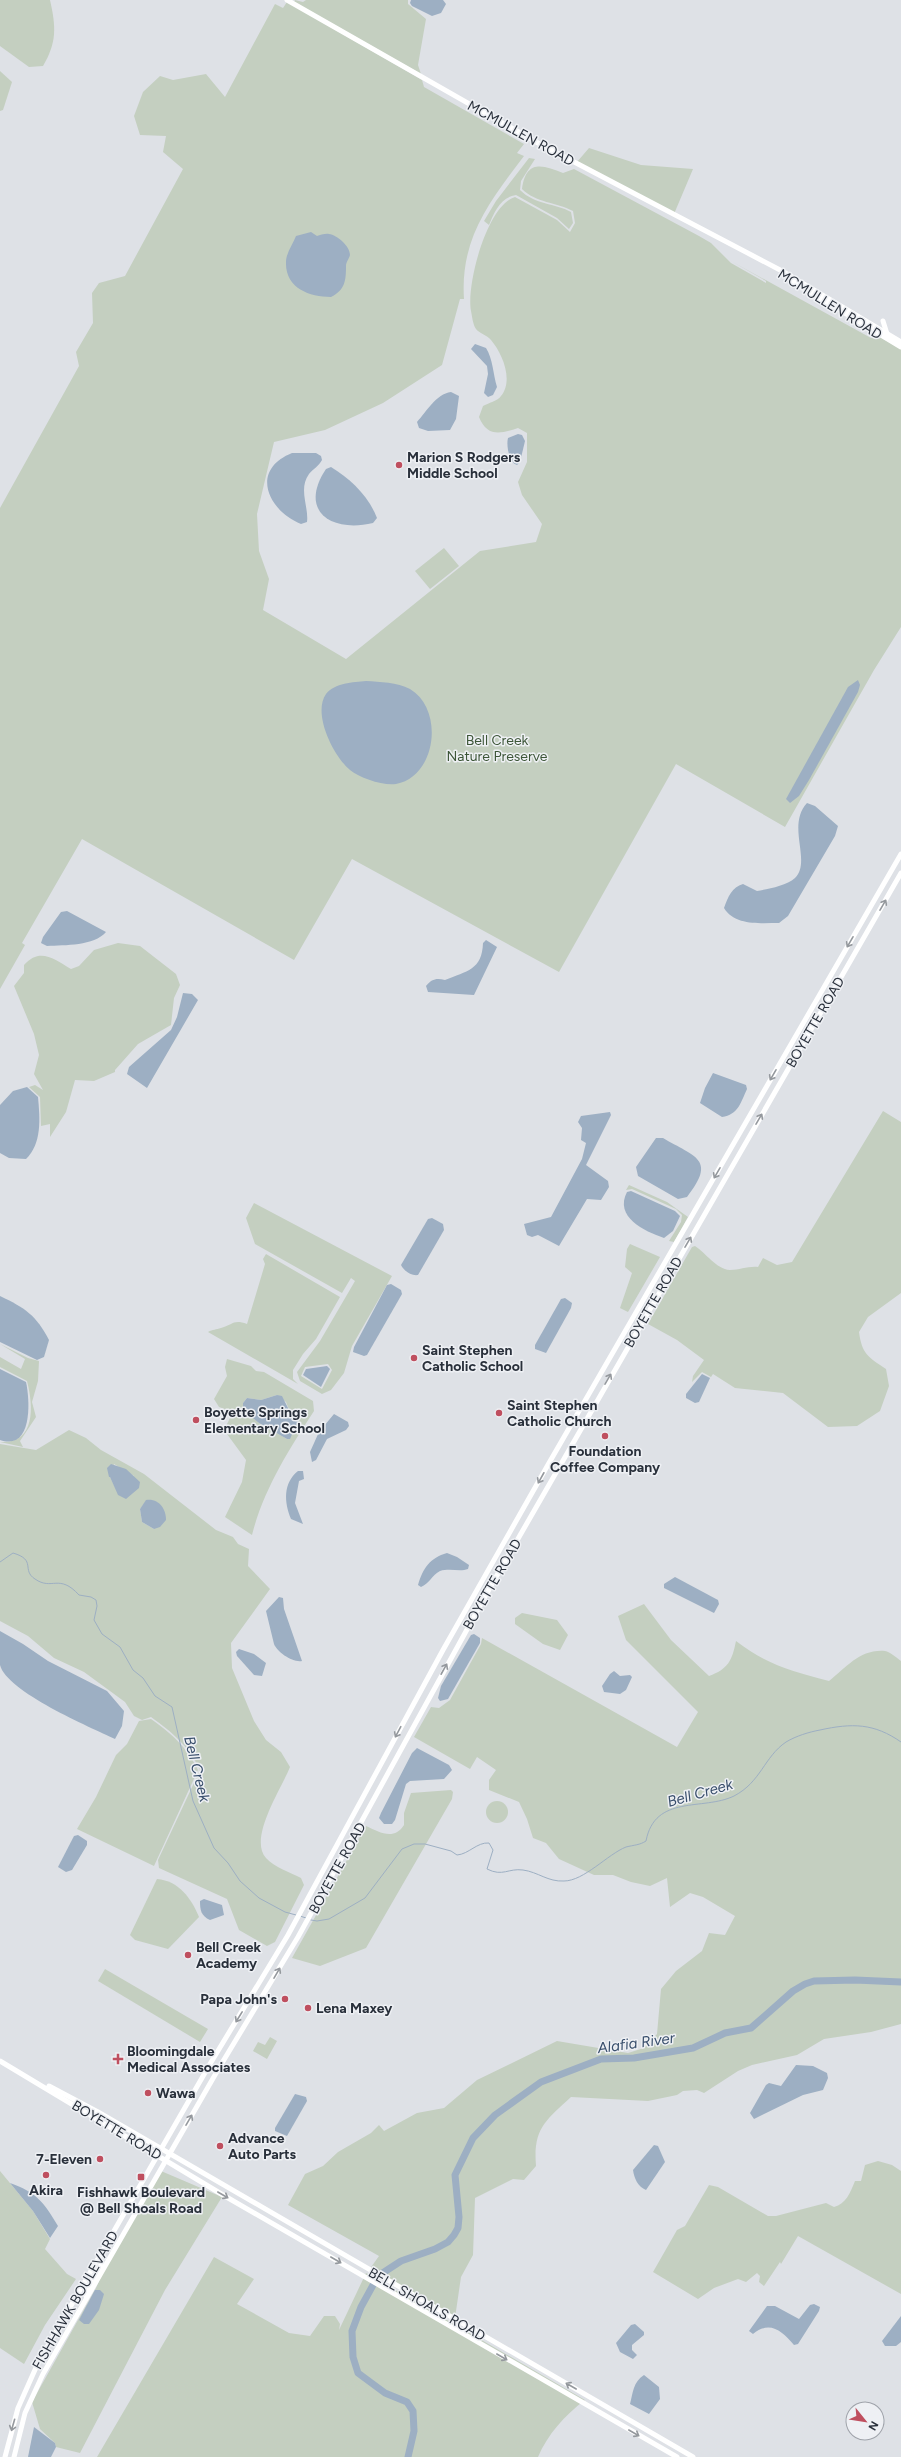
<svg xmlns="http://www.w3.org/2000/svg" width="901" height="2457" font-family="Figtree,sans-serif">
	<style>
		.green { fill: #c4cfc0; fill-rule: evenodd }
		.water { fill: #9dafc3 }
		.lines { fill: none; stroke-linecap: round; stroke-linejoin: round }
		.stream { stroke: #9dafc3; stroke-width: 1 }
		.river { stroke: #9dafc3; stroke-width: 7 }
		.secondary { stroke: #fff; stroke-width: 5 }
		.oneway { stroke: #94989d }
		.poi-dot { fill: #bf4f5f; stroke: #eef0f4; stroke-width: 1.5 }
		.labels { text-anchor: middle; stroke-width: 3; stroke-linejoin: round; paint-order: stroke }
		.street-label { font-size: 14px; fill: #29303b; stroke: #eef0f4 }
		.poi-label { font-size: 14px; font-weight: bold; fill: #29303b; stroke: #eef0f4; text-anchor: start }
		.park-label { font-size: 14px; fill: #3d5638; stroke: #eef0f4 }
		.water-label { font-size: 15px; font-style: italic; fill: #384e6b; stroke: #eef0f4 }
	</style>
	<rect width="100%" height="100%" fill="#dee1e6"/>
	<!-- green -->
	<g class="green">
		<path d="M0,0H50C56,27 57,42 43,66L29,67L0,46Z"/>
		<polygon points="295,0 303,2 306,0 408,0 408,4 426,19 418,65 421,74 294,2"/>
		<path d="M287,2L422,80L424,87L524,144L517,153L524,156C489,202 460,239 464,299H460L442,365L383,403L325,430L274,442L257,514L259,551L269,579L263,610L346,659L480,551L536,542L542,524L522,495L518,482L527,462V433L518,428C500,434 487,437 479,417L483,406C488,403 498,401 501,396C514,380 502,353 491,340C487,335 479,333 476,329C473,325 472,316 471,311C466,285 487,205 515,197L557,220L570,232L575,223L573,211C556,202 536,203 522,189C526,159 543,165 563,173L574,169L699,236L711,243L731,263L766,283V281L731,261L871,338L876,335L901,349V627L874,670L785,827L676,764L559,972L352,859L294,960L82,839L22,943L25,945L0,989V508L79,366L76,352L93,323L92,293L99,283L125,276L183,169L163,152L166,136L140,135L134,116L143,92L160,76L173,80L206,74L225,97L275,4L283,8Z"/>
		<polygon points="0,71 12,82 3,110 0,111"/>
		<polygon points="589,148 641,165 693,169 674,214 577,162"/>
		<path d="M529,158L535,159L521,181L520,190C535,205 555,203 571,212L573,223L569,229L557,218L516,195C501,197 494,212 489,225L484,221L496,201Z"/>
		<polygon points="444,548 459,566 430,589 415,571"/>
		<path d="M118,943L140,946L176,974L180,985L174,998L171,1025L138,1044L115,1070V1072L94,1081L75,1080L66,1112L50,1137V1124L41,1126L40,1097L29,1087L35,1085L43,1090L34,1074L39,1055L34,1034L14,986L24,973V965C40,947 54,959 71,969L79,966L94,950Z"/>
		<path d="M883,1111L901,1122V1293L868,1317L859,1332C862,1354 868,1357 886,1369L889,1386L880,1411L857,1426L828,1427L783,1393L735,1388L713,1374L711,1377L702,1372L692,1382L693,1376L704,1360L677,1340L648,1324L692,1247L695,1246C706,1253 716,1269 730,1270C740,1270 748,1266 758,1267L763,1258L777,1265L792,1262Z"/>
		<polygon points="629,1185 667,1202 688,1217 674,1242 669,1241 681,1222 682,1215 676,1209 632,1189 626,1190"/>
		<path d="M254,1203L392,1276L352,1346L344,1373L331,1390L322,1394L300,1381L297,1372L320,1341L355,1281L351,1278L342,1293L255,1244L246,1218ZM328,1364L332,1370L322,1389L301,1376L305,1367Z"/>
		<polygon points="630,1244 660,1257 628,1312 620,1308 632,1273 625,1267 627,1249"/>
		<path d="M266,1254L340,1297L316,1339L303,1354L293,1370V1379L298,1384L208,1332C213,1329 216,1330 221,1328C233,1325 233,1319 247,1324L265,1264L263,1259Z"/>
		<path d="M0,1344L28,1358L39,1361L38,1381L32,1402L36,1417L20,1441L23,1447L0,1442C35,1444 34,1408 27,1381L0,1367V1357L21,1369L25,1359Z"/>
		<path d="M227,1359L251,1366L256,1371L264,1372L313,1401L314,1411C289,1449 263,1491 252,1535L225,1517L242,1482L246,1460L227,1434L226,1426L233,1412L219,1407L214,1399L227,1376L225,1367ZM277,1395L286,1402L290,1412L299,1413L287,1439L259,1423L244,1410L243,1403L247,1398L261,1400Z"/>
		<path d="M69,1430L86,1438L101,1450L144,1474L216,1530L233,1537L238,1544L249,1549L248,1566L270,1589L231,1643L232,1668L254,1721L266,1740L281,1752L290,1767C282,1788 248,1838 266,1858C274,1867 291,1873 301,1878L304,1885L275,1942L267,1946L239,1930L227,1899L159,1868L158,1860L200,1770C188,1745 173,1733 151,1717L142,1720L134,1716L125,1702L84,1672L54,1658L28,1636L0,1621V1444L36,1450ZM114,1464L134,1476L118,1493L110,1477ZM147,1500L158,1503L154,1529L142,1522L140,1509Z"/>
		<path d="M644,1604L671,1640L709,1676C728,1669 732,1661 736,1641C767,1665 792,1671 829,1681C847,1667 860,1649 885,1651C890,1652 897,1658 901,1661V2024L871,2032L824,2039L797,2055L752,2065L738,2071L704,2093L697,2090L683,2091L677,2095L648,2101L571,2097C545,2121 533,2129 536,2166L524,2180L513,2179L475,2198L473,2255L461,2277L455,2318L369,2270L379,2256L288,2205L305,2174L323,2166L338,2152L371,2133L379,2125L384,2131L417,2113L444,2108L477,2080L557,2041L628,2053L644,2048L657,2034L661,1989L676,1971L702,1951L709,1933L725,1935L735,1916L703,1897L690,1893L670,1907L667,1878L650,1886L631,1882L613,1875H594L559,1859L546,1843L533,1838L527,1819L519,1802L489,1790V1780L496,1770L477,1757L470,1769L414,1737L431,1707L439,1708L450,1700L481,1644L482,1638L677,1747L698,1712L626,1640L618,1616Z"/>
		<polygon points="522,1613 557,1620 568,1635 560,1650 543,1644 515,1624 515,1618"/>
		<path d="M151,1719C172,1734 186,1746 198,1770L154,1866L77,1829L96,1797L116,1755L127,1744L139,1721Z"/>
		<path d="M451,1790L453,1792L452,1799L366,1948L320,1966L292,1958L366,1826C379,1832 394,1841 404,1825V1813L411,1793Z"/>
		<circle cx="497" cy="1812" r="11"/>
		<path d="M157,1879C179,1881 191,1898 199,1917L168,1949L135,1940L130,1935Z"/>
		<polygon points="105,1969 208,2029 200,2042 98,1981"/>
		<polygon points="270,2037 277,2041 267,2059 253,2051 258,2042 265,2045"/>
		<path d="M878,2161L892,2165L901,2171V2294L798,2236L781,2264L780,2262L764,2286L759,2282L760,2276L757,2273L746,2282L738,2279L714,2288L698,2299L653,2272L677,2230L685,2226L709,2185L718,2187L768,2216H776L826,2203L834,2207C846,2204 850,2193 855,2181H861L865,2165Z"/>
		<polygon points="0,2171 33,2211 50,2239 45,2249 67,2274 76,2279 45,2325 24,2364 0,2348"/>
		<polygon points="161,2171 222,2197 165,2290 80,2453 56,2447 55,2443 40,2429 32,2402 96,2288 111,2254"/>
		<path d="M214,2257L254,2279L237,2304L289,2333L310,2336L324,2316H335L340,2324L339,2330L366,2273L585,2400C564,2416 548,2434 538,2457H97Z"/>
	</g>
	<!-- water -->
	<g class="water">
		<polygon points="411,0 443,0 446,4 441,13 432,16 412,6 410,3"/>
		<path d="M311,232L317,236C320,235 326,233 329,234C337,235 350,246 350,255C349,259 346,262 346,266C346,281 345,290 331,297C309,297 285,288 286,262C286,253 293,244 296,236Z"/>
		<path d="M475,344L486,348C493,359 493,374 497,387L493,395L488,397L484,393L488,374L487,366L471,349Z"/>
		<path d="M451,392L459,396L456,419L450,430L428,431L419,428L417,422C427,411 436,394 451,392Z"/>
		<path d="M518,434L522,435L525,441L520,462L517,465C509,463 506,445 508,438Z"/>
		<path d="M292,453H316L321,456L322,460C319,466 313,469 309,474C298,489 309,507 307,522L301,524C267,510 250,470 292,453Z"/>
		<path d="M331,467C351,479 369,497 377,518L373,523C331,533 298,511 326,469Z"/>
		<polygon points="858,680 860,685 858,692 809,780 799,796 790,803 786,799 848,687"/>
		<path d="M366,681C380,682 397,682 410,689C445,710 436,777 396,784C383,786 360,778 350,770C334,757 312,714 326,694C335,683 353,682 366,681Z"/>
		<path d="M807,803L815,806L838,826L835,836L788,916L779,923C760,923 735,926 724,908C728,897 732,887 743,884L757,891C768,889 786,886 795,878C812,861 786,826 807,803Z"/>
		<path d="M67,911L106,932C94,946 65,945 47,946L41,943L43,937L61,912Z"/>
		<path d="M486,940L497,947L474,995L428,992L426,986C432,979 436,978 445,980C467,971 482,970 483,943Z"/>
		<polygon points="183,993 192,994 198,1000 147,1088 127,1074 129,1067 171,1030 177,1017"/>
		<path d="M713,1073L746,1085L747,1089C741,1102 738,1115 722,1117L700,1103L705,1088Z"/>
		<path d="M27,1087L38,1097C40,1119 42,1143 26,1159L9,1158L0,1153V1105L13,1091Z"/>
		<polygon points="610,1112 611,1115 586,1165 608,1181 609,1187 601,1200 587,1199 559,1246 538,1235 532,1237 527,1235 524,1224 551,1217 582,1159 586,1143 581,1140 582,1128 578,1122 581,1116"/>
		<path d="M656,1138H663C695,1157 717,1159 687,1197L678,1199L638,1176L636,1167Z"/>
		<path d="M631,1191L675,1211L680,1216L673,1231L664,1238C644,1231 614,1217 627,1192Z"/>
		<path d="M432,1218L443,1224L444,1230L418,1275C411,1276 404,1271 401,1265L428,1219Z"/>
		<polygon points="391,1284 401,1290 402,1294 367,1355 364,1356 353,1352 354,1347 387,1285"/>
		<path d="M0,1296C25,1308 36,1315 49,1340L44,1357L37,1360L0,1342Z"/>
		<polygon points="565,1298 572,1303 571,1308 546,1353 535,1349 535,1345 561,1299"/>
		<polygon points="327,1366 330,1369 321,1387 303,1375 306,1369"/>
		<path d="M0,1369L26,1382C30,1400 33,1451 0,1440Z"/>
		<polygon points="702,1374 710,1378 699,1402 695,1403 686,1398 686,1394"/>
		<polygon points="277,1395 282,1396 290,1412 301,1414 290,1439 287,1439 259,1423 243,1410 243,1403 247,1398 261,1400"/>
		<polygon points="334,1414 348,1422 349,1426 346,1430 327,1439 316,1460 312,1462 310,1452 319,1432"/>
		<polygon points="111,1464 126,1469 140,1482 139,1488 126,1499 118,1495 110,1477 109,1477 107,1468"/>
		<path d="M298,1471H303L304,1479L299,1481L295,1503L303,1524L291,1519C284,1502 283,1483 298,1471Z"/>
		<path d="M146,1500C159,1498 166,1509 166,1520L160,1527L154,1529L142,1522L140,1509Z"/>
		<path d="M447,1553L457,1557L469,1565L468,1569C460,1572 450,1568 440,1571C432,1575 429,1584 421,1587L418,1585C423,1568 430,1558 447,1553Z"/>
		<polygon points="675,1577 718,1600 719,1604 714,1613 664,1588 664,1584"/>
		<path d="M279,1597L283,1598L284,1609L302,1661C293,1663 277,1652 274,1644L266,1611Z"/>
		<path d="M0,1631L23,1644L48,1661L107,1691L124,1711L122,1726L115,1739C90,1727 7,1692 0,1665C0,1655 0,1641 0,1631Z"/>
		<polygon points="474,1634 480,1638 480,1643 448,1699 440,1701 438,1698 441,1686 471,1635"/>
		<polygon points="239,1649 254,1654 266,1663 262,1676 254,1675 237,1656 236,1652"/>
		<polygon points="614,1671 620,1676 630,1675 632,1677 626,1690 620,1694 604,1692 602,1686 610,1674"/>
		<polygon points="417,1748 449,1765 452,1770 444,1779 410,1781 406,1784 395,1820 392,1824 384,1824 379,1818 381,1813 412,1753"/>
		<polygon points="78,1835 87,1841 87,1845 72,1870 66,1872 58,1867 74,1836"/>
		<path d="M204,1899L222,1905L224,1915L210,1920C201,1916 200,1910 200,1901Z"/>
		<polygon points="796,2065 813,2066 827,2073 828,2078 823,2090 803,2095 754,2119 750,2113 766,2085 769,2083 781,2086"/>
		<polygon points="295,2094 306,2097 307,2101 287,2136 275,2131 275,2128"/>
		<path d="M654,2145L658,2146L665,2162L646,2190C638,2187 634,2178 633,2170Z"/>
		<path d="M10,2183C36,2192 44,2202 58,2226L50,2238L33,2211Z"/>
		<polygon points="95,2290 100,2290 104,2294 99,2310 89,2324 84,2324 79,2320"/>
		<path d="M814,2304L820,2307L819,2311L798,2344L794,2345C782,2331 770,2320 753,2334L749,2331L767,2306H775L799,2319L810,2305Z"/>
		<polygon points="901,2316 901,2342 896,2346 885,2346 882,2341"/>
		<polygon points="635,2324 644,2332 644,2335 632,2345 632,2350 637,2355 633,2359 620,2352 616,2343 631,2325"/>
		<path d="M644,2375L659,2387L660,2399L649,2414L630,2404C633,2393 633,2382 644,2375Z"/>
		<polygon points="34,2427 55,2443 56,2447 51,2457 28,2457"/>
	</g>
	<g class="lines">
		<!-- stream -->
		<g class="stream">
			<path d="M0,1562L13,1553C37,1560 21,1570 35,1579C52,1591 59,1573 79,1595L91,1597L96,1600L97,1606L94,1620L102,1634L120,1647L133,1670L143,1678L155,1696L172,1707L193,1801L214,1848L228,1863L240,1881L259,1898L285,1912L296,1915"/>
			<polyline points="300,1916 306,1918"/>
			<path d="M311,1920L317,1921L329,1919L365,1898L402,1849L414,1844H425L451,1851L457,1855C469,1854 477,1842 489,1843L493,1850L487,1869C503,1877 508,1868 523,1870C538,1872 548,1882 564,1881C584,1881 608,1854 626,1847C634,1845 640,1845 646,1841C655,1794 703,1811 734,1796C761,1782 764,1757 786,1742C796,1736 809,1732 820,1730C852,1723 874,1723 901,1742"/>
		</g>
		<!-- river -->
		<polyline class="river" points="408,2457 414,2431 413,2411 407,2402 385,2393 358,2373 353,2357 352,2331 361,2307 378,2276 401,2261 435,2249 448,2242 454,2235 458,2228 459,2217 455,2175 473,2138 495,2115 541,2082 601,2059 634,2058 693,2048 725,2033 751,2028 793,1991 805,1984 814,1981 855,1980 901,1982"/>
		<!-- secondary -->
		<g class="secondary">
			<polyline points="287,0 538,143 782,271 901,342"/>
			<polyline points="792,281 901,347"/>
			<polyline points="883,321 887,334"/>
			<polyline points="0,2061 223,2195 677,2457"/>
			<polyline points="49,2086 98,2112 693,2457"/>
			<polyline points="86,2296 89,2285 102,2263 99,2258"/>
			<polyline points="5,2457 18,2408 38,2363 210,2064 288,1935 443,1650 549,1463 901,854"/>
			<polyline points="14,2457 25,2413 43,2374 219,2068 298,1937 492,1584 901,873"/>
		</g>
	</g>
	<!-- one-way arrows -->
	<defs><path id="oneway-shaft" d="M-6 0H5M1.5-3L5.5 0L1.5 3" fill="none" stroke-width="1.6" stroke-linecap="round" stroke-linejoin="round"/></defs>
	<g class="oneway">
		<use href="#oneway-shaft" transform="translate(883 905) rotate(-60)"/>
		<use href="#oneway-shaft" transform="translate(850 942) rotate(120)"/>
		<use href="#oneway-shaft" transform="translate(773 1075) rotate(120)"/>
		<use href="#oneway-shaft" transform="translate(759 1119) rotate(-60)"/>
		<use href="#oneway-shaft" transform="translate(717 1173) rotate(120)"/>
		<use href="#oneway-shaft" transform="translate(688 1242) rotate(-60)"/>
		<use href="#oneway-shaft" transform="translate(608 1379) rotate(-60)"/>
		<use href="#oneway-shaft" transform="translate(541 1478) rotate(119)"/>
		<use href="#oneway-shaft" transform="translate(444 1669) rotate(-61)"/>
		<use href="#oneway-shaft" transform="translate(398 1732) rotate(118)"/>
		<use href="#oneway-shaft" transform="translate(277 1973) rotate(-60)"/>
		<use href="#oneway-shaft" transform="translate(239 2017) rotate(122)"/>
		<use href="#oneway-shaft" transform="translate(189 2120) rotate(-60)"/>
		<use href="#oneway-shaft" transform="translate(223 2195) rotate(30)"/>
		<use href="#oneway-shaft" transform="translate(336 2260) rotate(30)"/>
		<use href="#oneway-shaft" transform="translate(502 2357) rotate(30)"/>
		<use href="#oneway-shaft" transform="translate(571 2386) rotate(-150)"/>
		<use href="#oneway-shaft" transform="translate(13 2425) rotate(106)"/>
		<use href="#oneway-shaft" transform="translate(634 2433) rotate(30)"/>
	</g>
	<!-- markers -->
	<g class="poi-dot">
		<circle cx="399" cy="465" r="4"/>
		<circle cx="414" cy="1358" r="4"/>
		<circle cx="499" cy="1413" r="4"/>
		<circle cx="196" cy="1420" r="4"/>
		<circle cx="605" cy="1436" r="4"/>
		<circle cx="188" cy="1955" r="4"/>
		<circle cx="285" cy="1999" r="4"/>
		<circle cx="308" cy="2008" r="4"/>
		<path d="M116 2053h4v4h4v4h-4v4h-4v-4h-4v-4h4z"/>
		<circle cx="148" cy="2093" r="4"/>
		<circle cx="220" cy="2146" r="4"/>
		<circle cx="100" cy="2159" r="4"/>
		<circle cx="46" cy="2175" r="4"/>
		<rect x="137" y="2173" width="8" height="8" rx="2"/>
	</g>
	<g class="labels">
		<!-- street labels -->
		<g class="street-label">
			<text transform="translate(521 133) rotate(29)" y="5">MCMULLEN ROAD</text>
			<text transform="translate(830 304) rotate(32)" y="5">MCMULLEN ROAD</text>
			<text transform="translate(815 1022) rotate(-60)" y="5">BOYETTE ROAD</text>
			<text transform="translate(653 1302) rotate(-60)" y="5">BOYETTE ROAD</text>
			<text transform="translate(492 1584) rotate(-60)" y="5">BOYETTE ROAD</text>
			<text transform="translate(337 1868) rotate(-61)" y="5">BOYETTE ROAD</text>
			<text transform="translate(117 2130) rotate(31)" y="5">BOYETTE ROAD</text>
			<text transform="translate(75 2300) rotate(-60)" y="5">FISHHAWK BOULEVARD</text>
			<text transform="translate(427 2304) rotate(30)" y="5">BELL SHOALS ROAD</text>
		</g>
		<!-- poi labels -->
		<g class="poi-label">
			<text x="407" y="462">Marion S Rodgers<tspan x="407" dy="16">Middle School</tspan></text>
			<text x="422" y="1355">Saint Stephen<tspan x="422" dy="16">Catholic School</tspan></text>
			<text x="507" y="1410">Saint Stephen<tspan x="507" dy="16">Catholic Church</tspan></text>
			<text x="204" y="1417">Boyette Springs<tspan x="204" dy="16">Elementary School</tspan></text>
			<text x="605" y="1456" text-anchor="middle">Foundation<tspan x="605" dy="16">Coffee Company</tspan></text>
			<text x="196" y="1952">Bell Creek<tspan x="196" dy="16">Academy</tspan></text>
			<text x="277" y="2004" text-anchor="end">Papa John's</text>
			<text x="316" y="2013">Lena Maxey</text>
			<text x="127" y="2056">Bloomingdale<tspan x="127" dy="16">Medical Associates</tspan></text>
			<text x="156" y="2098">Wawa</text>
			<text x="228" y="2143">Advance<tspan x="228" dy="16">Auto Parts</tspan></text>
			<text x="92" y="2164" text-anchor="end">7-Eleven</text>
			<text x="46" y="2195" text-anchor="middle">Akira</text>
			<text x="141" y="2197" text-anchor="middle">Fishhawk Boulevard<tspan x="141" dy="16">@ Bell Shoals Road</tspan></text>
		</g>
		<!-- park labels -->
		<g class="park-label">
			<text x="497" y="745">Bell Creek<tspan x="497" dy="16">Nature Preserve</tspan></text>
		</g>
		<!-- water labels -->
		<g class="water-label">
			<text transform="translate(197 1769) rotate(76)" y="5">Bell Creek</text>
			<text transform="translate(700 1793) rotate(-16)" y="5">Bell Creek</text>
			<text transform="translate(636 2043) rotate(-8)" y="5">Alafia River</text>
		</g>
	</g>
	<!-- north arrow -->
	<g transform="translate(865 2421) rotate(120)"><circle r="19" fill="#eef0f4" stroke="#9fa3aa"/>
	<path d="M0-3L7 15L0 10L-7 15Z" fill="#bf4f5f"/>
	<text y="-6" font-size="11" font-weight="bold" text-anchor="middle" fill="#29303b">N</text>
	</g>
</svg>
